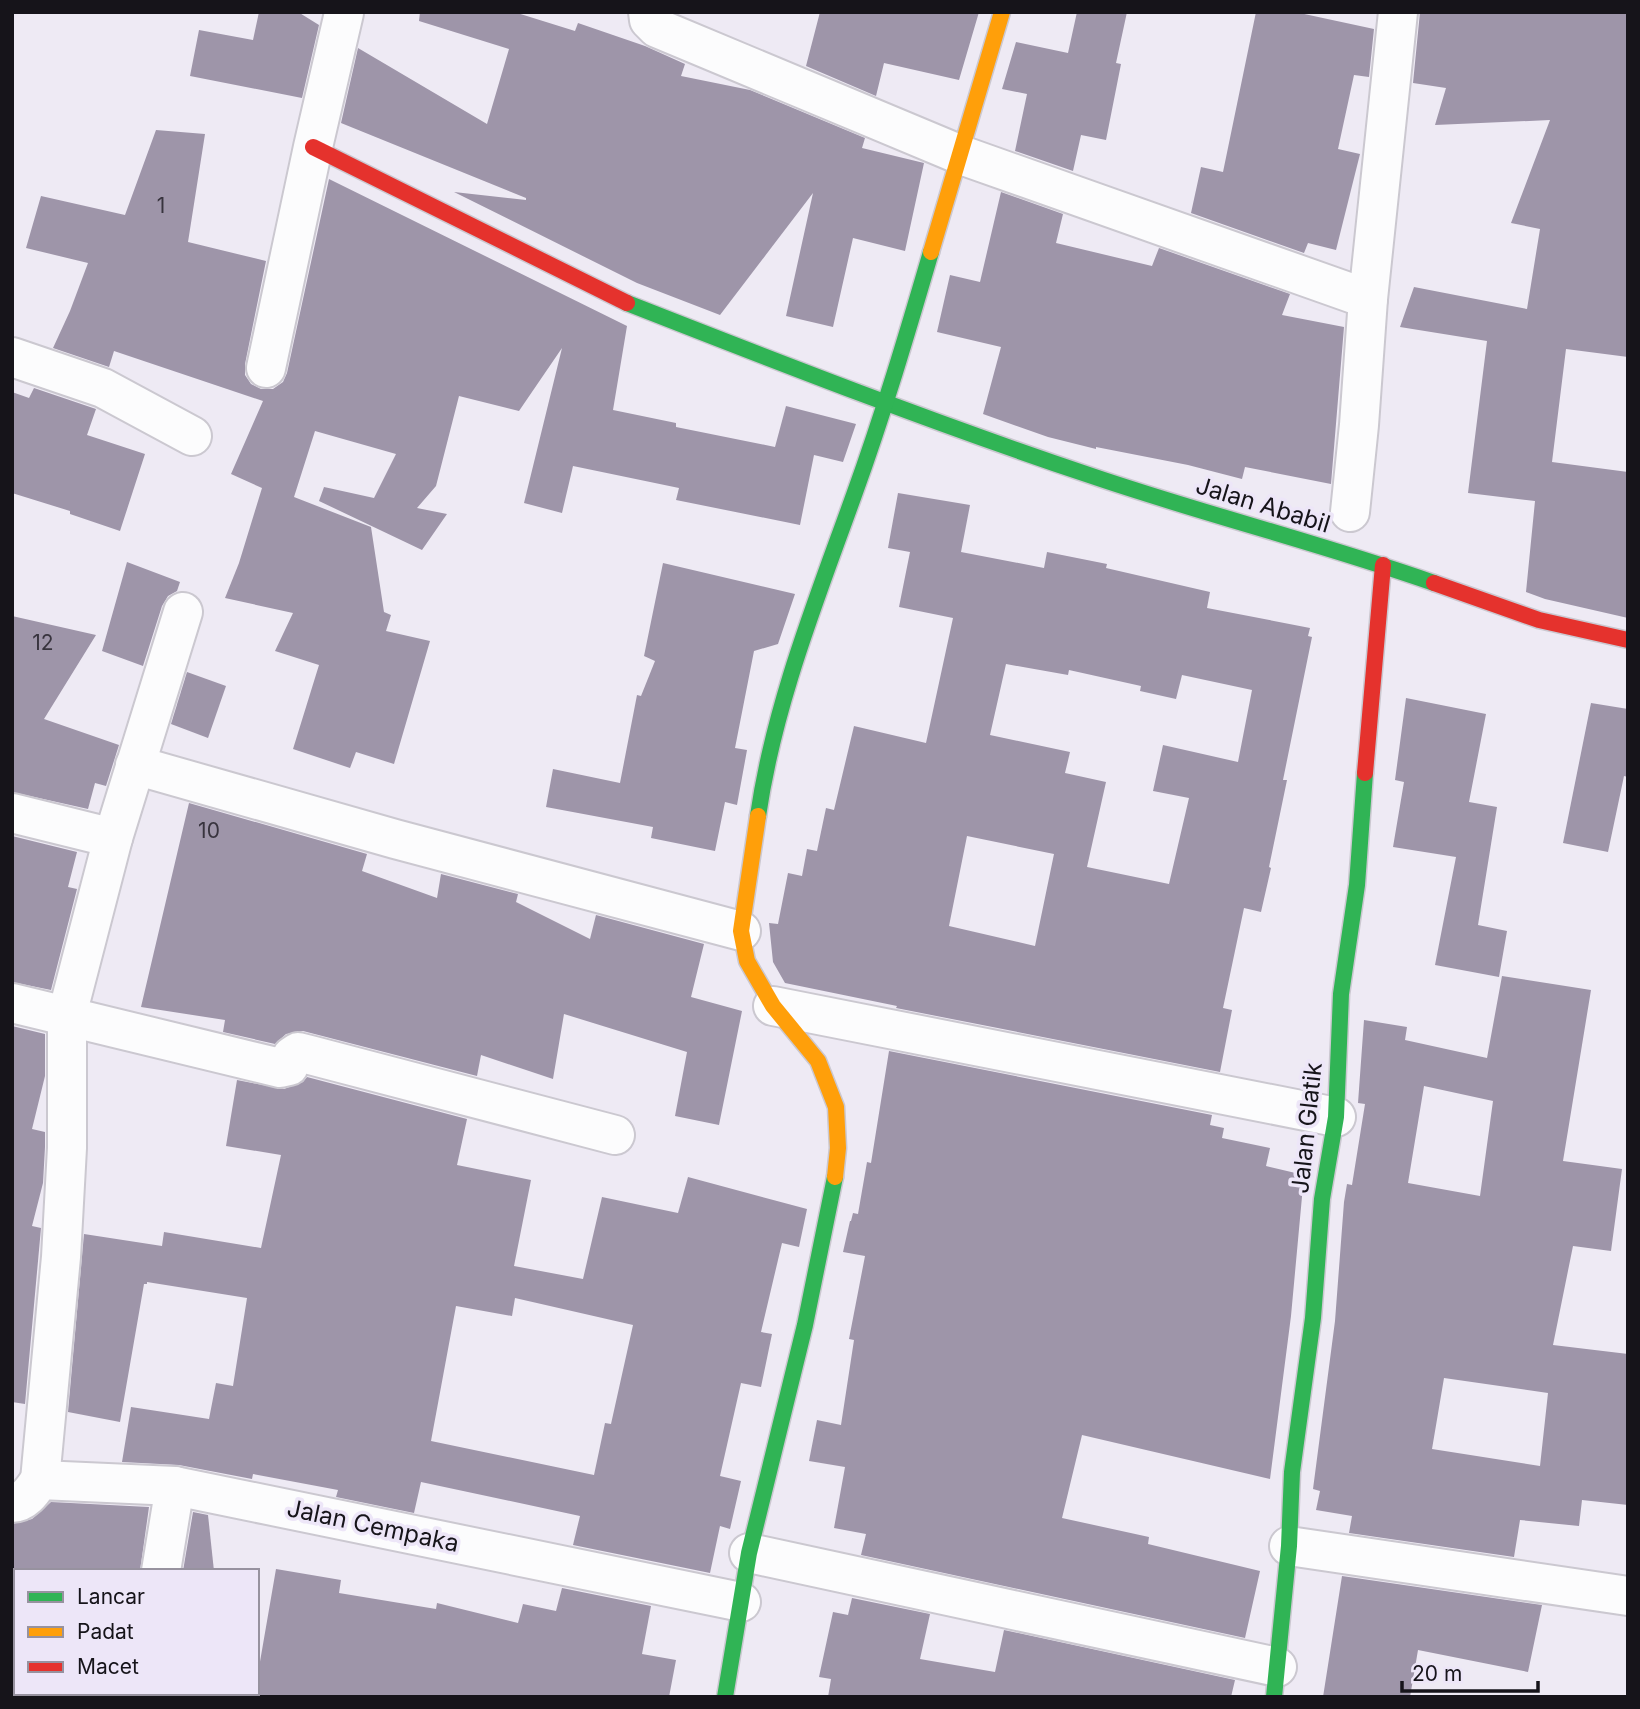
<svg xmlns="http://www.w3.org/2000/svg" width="1640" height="1709" font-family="Inter,sans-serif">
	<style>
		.building { fill: #9e95a9; fill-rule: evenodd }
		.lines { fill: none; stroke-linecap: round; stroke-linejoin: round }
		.street-casing { stroke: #cbc8d0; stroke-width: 42 }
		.fast-casing { stroke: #cbc8d0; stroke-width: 19 }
		.slow-casing { stroke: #cbc8d0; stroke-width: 19 }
		.jam-casing { stroke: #cbc8d0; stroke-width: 19 }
		.street { stroke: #fcfcfd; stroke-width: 38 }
		.fast { stroke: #30b455; stroke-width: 16 }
		.slow { stroke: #ff9f0a; stroke-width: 16 }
		.jam { stroke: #e5322d; stroke-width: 16 }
		.labels { text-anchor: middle; stroke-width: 7; stroke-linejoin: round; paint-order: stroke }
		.number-label { font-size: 21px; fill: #38343e }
		.street-label { font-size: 24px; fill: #16141a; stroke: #ede6f8 }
	</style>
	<rect width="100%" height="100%" fill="#eeeaf4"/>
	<!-- building -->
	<g class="building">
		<polygon points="259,12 298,12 319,25 302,98 190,76 199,30 253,40"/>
		<polygon points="420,12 514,12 575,31 578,23 645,46 685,64 681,76 750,90 865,138 862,148 924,163 905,251 853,238 833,327 786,316 813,193 720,315 637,283 454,192 526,200 526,198 341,123 358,48 487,124 509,49 419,21"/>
		<polygon points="820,12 979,12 959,80 884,63 876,96 806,66"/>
		<polygon points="1077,12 1127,12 1116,63 1121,64 1106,140 1081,135 1073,171 1015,151 1027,94 1002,89 1016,42 1068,53"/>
		<polygon points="1256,12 1295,12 1374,29 1369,77 1354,75 1338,149 1360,154 1336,250 1308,243 1304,253 1191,213 1201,167 1223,172"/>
		<polygon points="1420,12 1628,12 1628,357 1566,349 1552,462 1628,472 1628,618 1545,599 1526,592 1535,501 1468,493 1487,341 1400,327 1414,287 1527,309 1540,229 1511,223 1550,120 1435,125 1446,88 1413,83"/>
		<polygon points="156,130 205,134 188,242 266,261 245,364 245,375 251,384 261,389 273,389 283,382 287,373 329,179 627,326 613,410 676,423 676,427 775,447 786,406 856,424 843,462 814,455 800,525 676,500 679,488 573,466 562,513 524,503 562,348 519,411 459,396 436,486 417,508 447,514 422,550 319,501 324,487 374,498 396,454 315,431 294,497 371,527 384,612 391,615 386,631 430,641 394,764 356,752 350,768 293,749 319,665 275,651 293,613 225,598 239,563 262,488 231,474 263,401 114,351 109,367 53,348 70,311 88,263 26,248 41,196 125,215"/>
		<polygon points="1001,192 1063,214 1056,243 1152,266 1159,248 1290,294 1282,315 1344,327 1331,484 1245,467 1242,479 1188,465 1096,447 1096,449 1048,437 983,414 1001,347 937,332 950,275 980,282"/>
		<polygon points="34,388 96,409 87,435 145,454 120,531 70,514 70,511 12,493 12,392 29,398"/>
		<path d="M898,493L970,505L961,552L1044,568L1047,552L1107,564L1106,568L1210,592L1207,608L1310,628L1308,636L1312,637L1283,780H1287L1269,867L1271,868L1261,912L1244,908L1223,1008L1232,1010L1220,1072L896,1008L897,1006L785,983L773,962L769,923L778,924L788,873L802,876L807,849L817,851L826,808L834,810L854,726L926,743L953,618L899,607L910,552L888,548ZM1006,664L1068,675L1069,670L1141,686L1140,691L1176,699L1182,675L1252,690L1238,762L1163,745L1153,791L1189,798L1169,884L1087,867L1106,782L1065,773L1070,752L990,735ZM967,836L1054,854L1035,946L949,926Z"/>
		<polygon points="127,562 180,582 177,591 168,596 162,606 143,666 102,651"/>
		<polygon points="663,563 795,594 778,644 754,651 735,748 747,750 737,805 725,802 715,851 651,838 653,827 546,807 553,769 620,783 637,695 641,696 655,661 644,656"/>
		<polygon points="12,616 96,635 44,719 119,745 106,786 95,783 88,809 12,792"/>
		<polygon points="187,672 226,686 208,738 171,724"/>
		<polygon points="1406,698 1486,714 1469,802 1497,807 1478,925 1507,931 1499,977 1435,965 1456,857 1393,847 1404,782 1395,780"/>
		<polygon points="1591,703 1628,709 1628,777 1624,776 1608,852 1563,843"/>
		<polygon points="189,803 367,854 362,871 437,898 441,874 518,894 516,902 590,939 596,915 704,944 691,997 742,1011 719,1125 675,1116 687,1052 564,1014 553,1079 481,1055 477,1076 303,1031 286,1034 275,1044 223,1032 225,1020 141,1007"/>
		<polygon points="12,836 77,852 68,887 77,889 51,990 12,982"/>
		<path d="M1502,976L1591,990L1563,1161L1622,1169L1611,1251L1573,1246L1553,1345L1628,1354V1505L1582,1500L1579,1526L1520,1520L1514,1557L1349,1533L1352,1516L1316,1510L1320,1491L1313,1489L1335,1321L1344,1202L1347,1184L1352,1185L1365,1104L1358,1103L1364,1020L1407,1027L1405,1040L1487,1058ZM1424,1086L1493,1101L1480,1196L1408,1183ZM1444,1378L1548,1393L1540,1466L1432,1449Z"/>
		<polygon points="12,1026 45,1034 45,1076 32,1129 45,1132 45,1147 43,1183 32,1226 41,1228 25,1404 12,1402"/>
		<polygon points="889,1051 1212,1115 1210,1125 1224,1128 1222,1138 1270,1148 1266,1166 1304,1175 1291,1316 1270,1479 1082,1435 1062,1518 1149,1537 1148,1544 1260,1571 1245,1638 861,1555 866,1534 834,1528 845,1467 809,1461 817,1420 841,1425 854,1340 849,1339 865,1256 843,1252 850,1221 851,1221 853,1213 858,1214 867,1162 871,1163"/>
		<path d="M307,1077L467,1119L457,1165L531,1180L514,1266L583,1279L602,1197L678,1213L688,1177L807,1209L799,1247L782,1243L761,1332L772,1334L761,1387L741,1383L720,1476L741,1481L730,1529L720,1526L710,1573L573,1545L580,1516L421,1482L414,1513L336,1497L338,1490L253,1474L252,1479L179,1465L122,1462L131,1407L209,1419L216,1383L233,1386L247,1298L147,1282V1284H144L120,1422L68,1412L84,1234L162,1246L164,1232L261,1248L281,1155L226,1146L237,1080L284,1089L303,1082ZM515,1298L633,1325L611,1424L605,1423L594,1475L431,1441L456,1306L512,1316Z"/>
		<polygon points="51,1502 149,1507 140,1571 12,1571 12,1524 32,1519"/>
		<polygon points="193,1512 208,1515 214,1571 183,1571"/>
		<polygon points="276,1569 341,1580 339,1593 436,1609 437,1603 518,1623 523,1604 556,1611 562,1588 651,1606 642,1654 676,1660 669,1697 254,1697 255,1693 257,1693 257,1679"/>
		<polygon points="1342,1576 1542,1605 1528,1672 1418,1650 1410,1697 1323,1697"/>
		<polygon points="852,1598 930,1614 920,1659 995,1672 1004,1630 1235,1680 1231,1697 828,1697 831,1679 819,1677 833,1612 848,1615"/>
	</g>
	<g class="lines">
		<!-- street casing -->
		<g class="street-casing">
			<g id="street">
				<polyline points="648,12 649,20 657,28 961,155 1368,299"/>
				<polyline points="12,357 103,388 192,436"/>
				<polyline points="266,368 313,147 344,13"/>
				<polyline points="1350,512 1359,425 1368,299 1398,12"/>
				<polyline points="135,765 395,839 741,931"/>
				<polyline points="12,813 113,838"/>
				<polyline points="12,1003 280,1068 289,1066 292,1056 298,1052 310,1055 615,1135"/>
				<polyline points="773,1006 1336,1117"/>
				<polyline points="40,1480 61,1257 67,1148 67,1015 113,838 183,612"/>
				<path d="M12,1503C25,1503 33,1490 40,1480L175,1486L741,1602"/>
				<polyline points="1289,1546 1628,1596"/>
				<polyline points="749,1553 1277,1667"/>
				<polyline points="161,1571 175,1486"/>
				<polyline points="142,1697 142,1693"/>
			</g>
		</g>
		<!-- fast casing -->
		<g class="fast-casing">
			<g id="fast">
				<path d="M627,303C780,363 934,423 1089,475C1203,514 1320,543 1434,583"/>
				<path d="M758,816C774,705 816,601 854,495C883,415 907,334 931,252"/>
				<polyline points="725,1697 749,1553 805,1325 835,1177"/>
				<polyline points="1274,1697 1289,1546 1292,1472 1313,1318 1322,1199 1336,1117 1341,994 1357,885 1365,773"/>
			</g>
		</g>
		<!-- slow casing -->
		<g class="slow-casing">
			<g id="slow">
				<polyline points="931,252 1002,12"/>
				<polyline points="758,816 741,931 747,961 773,1006 818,1061 836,1107 838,1148 835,1177"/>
			</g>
		</g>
		<!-- jam casing -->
		<g class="jam-casing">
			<g id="jam">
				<polyline points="313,147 627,303"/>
				<polyline points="1434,583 1539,620 1628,640"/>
				<polyline points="1365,773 1383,565"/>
			</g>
		</g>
		<!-- street -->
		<use href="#street" class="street"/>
		<!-- fast -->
		<use href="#fast" class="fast"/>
		<!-- slow -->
		<use href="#slow" class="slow"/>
		<!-- jam -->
		<use href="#jam" class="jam"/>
	</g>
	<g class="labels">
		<!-- number labels -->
		<g class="number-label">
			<text x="161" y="213">1</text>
			<text x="43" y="650">12</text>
			<text x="209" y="838">10</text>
		</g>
		<!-- street labels -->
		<g class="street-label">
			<text transform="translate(1263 505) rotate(17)" y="8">Jalan Ababil</text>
			<text transform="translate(1307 1128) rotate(-84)" y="8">Jalan Glatik</text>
			<text transform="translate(373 1526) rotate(12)" y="8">Jalan Cempaka</text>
		</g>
	</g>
	<!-- border -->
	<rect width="1640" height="1709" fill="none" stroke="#16141a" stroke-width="28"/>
	<!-- legend -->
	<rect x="14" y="1569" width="245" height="126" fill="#ede6f8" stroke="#97929f" stroke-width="2"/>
	<rect x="28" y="1592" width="35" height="10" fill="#30b455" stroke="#97929f" stroke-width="2"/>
	<text x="77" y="1604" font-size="21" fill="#16141a">Lancar</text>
	<rect x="28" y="1627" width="35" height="10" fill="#ff9f0a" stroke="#97929f" stroke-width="2"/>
	<text x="77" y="1639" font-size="21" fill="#16141a">Padat</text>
	<rect x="28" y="1662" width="35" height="10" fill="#e5322d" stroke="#97929f" stroke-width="2"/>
	<text x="77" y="1674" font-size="21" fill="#16141a">Macet</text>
	<!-- scale -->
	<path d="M1402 1681v10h136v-10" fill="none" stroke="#16141a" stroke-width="3.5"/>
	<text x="1412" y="1681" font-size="21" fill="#16141a" stroke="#ede6f8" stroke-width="5" paint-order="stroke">20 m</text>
</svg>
